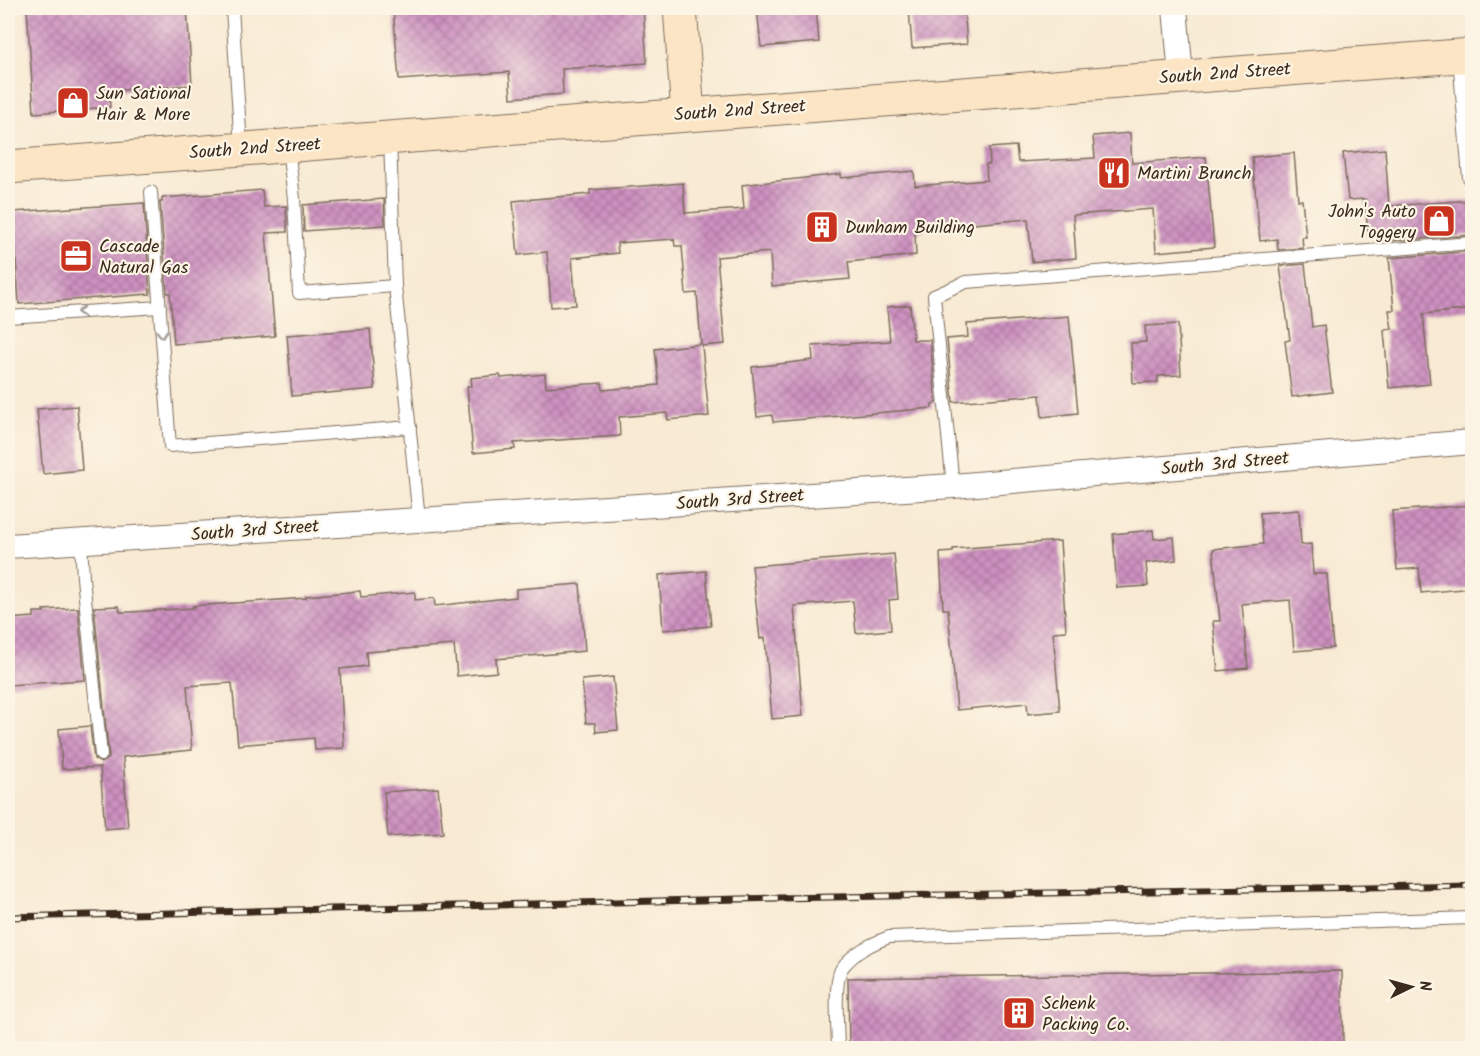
<svg xmlns="http://www.w3.org/2000/svg" width="1480" height="1056" font-family="Kalam,sans-serif">
	<style>
		.building { fill: url(#building-cross-hatch) }
		.lines { fill: none; stroke-linecap: round; stroke-linejoin: round }
		.lane-casing { stroke: #7d6d5d; stroke-width: 14 }
		.street-casing { stroke: #7d6d5d; stroke-width: 26 }
		.secondary-casing { stroke: #7d6d5d; stroke-width: 35 }
		.lane { stroke: #fff; stroke-width: 12 }
		.street { stroke: #fff; stroke-width: 24 }
		.secondary { stroke: #fce5c4; stroke-width: 33 }
		.rail-casing { stroke: #3b2a1e; stroke-width: 7 }
		.rail { stroke: #fcf5e5; stroke-width: 4.5; stroke-dasharray: 14; stroke-linecap: butt }
		.oneway { stroke: #a79f9a }
		.labels { text-anchor: middle; stroke-width: 4.5; stroke-linejoin: round; paint-order: stroke }
		.street-label { font-size: 18px; fill: #3b2a1e; stroke: #fcf5e5 }
		.poi-label { font-size: 18px; fill: #3b2a1e; stroke: #fcf5e5; text-anchor: start }
	</style>
	<defs>
		<pattern id="building-cross-hatch" width="8" height="8" patternUnits="userSpaceOnUse" patternTransform="scale(1.5)"><rect width="8" height="8" fill="#ce91c1"/><path d="M0 0l8 8M0 8l8-8" fill="none" stroke="#a8779c"/></pattern>
	</defs>
	<rect width="100%" height="100%" fill="#fcf5e5"/>
	<filter id="ink" filterUnits="userSpaceOnUse"><feTurbulence type="fractalNoise" baseFrequency=".0167" numOctaves="2"/><feDisplacementMap in="SourceGraphic" scale="12" xChannelSelector="R" yChannelSelector="G"/><feConvolveMatrix kernelMatrix="1 2 1 2 8 2 1 2 1" color-interpolation-filters="sRGB"/></filter>
	<filter id="wash" filterUnits="userSpaceOnUse"><feTurbulence type="fractalNoise" baseFrequency=".008" numOctaves="4" result="noise"/><feDisplacementMap in="SourceGraphic" scale="24" xChannelSelector="R" yChannelSelector="G"/><feGaussianBlur stdDeviation="1.35" result="paint"/><feColorMatrix in="noise" values="0 0 0 0 0 0 0 0 0 0 0 0 0 0 0 0 0 1.4 0 .05"/><feComposite in="paint" operator="in"/></filter>
	<g filter="url(#wash)">
		<rect width="100%" height="100%" fill="#f8ead3"/>
		<g id="blocks">
			<!-- building -->
			<g class="building">
				<polygon points="27,8 187,8 192,85 109,91 110,107 34,113"/>
				<polygon points="393,8 643,8 647,63 562,69 563,94 511,98 509,72 399,80"/>
				<polygon points="757,8 816,8 819,42 761,47"/>
				<polygon points="909,8 964,8 967,44 912,48"/>
				<polygon points="1130,133 1132,163 1206,157 1214,247 1156,252 1153,209 1073,215 1076,258 1032,262 1028,219 919,229 920,233 915,233 916,255 848,262 850,279 772,286 770,252 717,257 725,344 702,346 709,416 668,420 667,413 619,417 620,436 514,443 515,449 473,453 467,386 472,386 471,378 500,375 501,378 545,374 546,387 602,383 603,390 659,385 655,349 701,344 697,293 686,294 682,246 675,246 674,239 617,243 618,253 572,258 576,305 551,307 547,252 518,255 513,201 590,194 590,190 683,183 685,213 744,209 742,185 841,174 841,178 914,171 915,186 987,180 986,164 990,164 989,148 1016,146 1018,162 1095,158 1093,136"/>
				<polygon points="1385,149 1389,206 1473,200 1473,235 1387,241 1386,234 1368,235 1365,199 1348,200 1343,153"/>
				<polygon points="1294,153 1298,200 1302,200 1306,237 1302,237 1303,248 1278,250 1277,239 1260,241 1252,157"/>
				<polygon points="262,190 264,207 286,206 287,232 266,233 275,336 174,344 170,293 167,293 160,202 162,202 162,198"/>
				<polygon points="384,199 385,225 304,231 303,205"/>
				<polygon points="144,203 150,294 19,304 13,212"/>
				<polygon points="1473,251 1473,309 1423,314 1430,384 1389,388 1384,330 1392,329 1389,310 1394,310 1389,258"/>
				<polygon points="1305,264 1312,327 1324,325 1332,392 1292,397 1285,341 1290,340 1280,266"/>
				<polygon points="910,305 913,340 930,340 936,403 932,404 932,408 773,422 772,415 757,417 752,367 813,360 812,346 890,341 887,307"/>
				<polygon points="1069,316 1078,413 1042,417 1040,395 953,402 947,339 968,337 967,324"/>
				<polygon points="1178,324 1181,375 1158,376 1158,382 1133,383 1131,343 1146,342 1145,326"/>
				<polygon points="370,329 375,389 292,396 287,335"/>
				<polygon points="77,406 82,470 43,474 37,409"/>
				<polygon points="1473,505 1473,588 1421,593 1419,568 1397,570 1392,511"/>
				<polygon points="1299,510 1301,545 1311,544 1313,574 1327,574 1333,648 1294,651 1290,600 1242,604 1248,668 1218,671 1213,621 1220,621 1213,549 1263,544 1260,513"/>
				<polygon points="1153,530 1154,539 1174,537 1176,560 1146,563 1148,586 1117,588 1113,534"/>
				<polygon points="1060,541 1066,631 1053,632 1060,711 1028,714 1027,703 957,710 948,609 943,609 940,553 953,552 953,549"/>
				<polygon points="894,554 898,599 889,600 891,630 856,633 853,601 794,606 803,716 772,719 765,638 760,639 752,566"/>
				<polygon points="706,571 711,626 663,630 659,575"/>
				<polygon points="580,584 585,651 496,659 497,672 457,676 454,645 366,652 367,666 340,669 344,748 315,750 314,738 238,745 232,683 187,686 192,750 123,757 128,827 105,829 100,767 62,769 59,729 90,726 94,759 101,763 109,758 94,607 119,606 120,612 131,612 193,608 193,606 306,598 306,596 360,591 361,597 415,592 415,600 434,598 435,606 516,597 516,589"/>
				<polygon points="78,608 85,680 8,685 8,619 34,617 34,612 44,612 43,610"/>
				<polygon points="613,677 618,730 596,732 595,723 586,723 582,680"/>
				<polygon points="438,788 443,833 388,837 384,792"/>
				<polygon points="1342,971 1343,1048 849,1048 848,978"/>
			</g>
		</g>
	</g>
	<g filter="url(#ink)">
		<use href="#blocks" fill-opacity="0" stroke="#7d6d5d" stroke-width="1.5"/>
		<g class="lines">
			<!-- lane casing -->
			<g class="lane-casing">
				<g id="lane">
					<polyline points="232,8 241,147"/>
					<polyline points="1459,58 1469,178"/>
					<polyline points="390,138 395,286 419,519"/>
					<polyline points="288,147 294,199 299,293 395,286"/>
					<polyline points="151,192 170,446 410,427"/>
					<polyline points="8,317 160,307"/>
					<polyline points="953,486 934,296 966,282 1472,243"/>
					<polyline points="81,541 83,578 101,755"/>
					<path d="M838,1048C838,1032 833,981 842,968C854,952 871,944 889,937L1472,918"/>
				</g>
			</g>
			<!-- street casing -->
			<g class="street-casing">
				<g id="street">
					<polyline points="1175,8 1181,76"/>
					<polyline points="8,546 953,486 1472,442"/>
				</g>
			</g>
			<!-- secondary casing -->
			<g class="secondary-casing">
				<g id="secondary">
					<polyline points="680,8 688,114"/>
					<polyline points="8,167 1472,55"/>
				</g>
			</g>
			<!-- lane -->
			<use href="#lane" class="lane"/>
			<!-- street -->
			<use href="#street" class="street"/>
			<!-- secondary -->
			<use href="#secondary" class="secondary"/>
			<!-- rail casing -->
			<g class="rail-casing">
				<polyline id="rail" points="8,917 779,898 1472,885"/>
			</g>
			<!-- rail -->
			<use href="#rail" class="rail"/>
		</g>
		<!-- one-way arrows -->
		<defs><path id="oneway-chevron" d="M-2-3.5L2.5 0L-2 3.5" fill="none" stroke-width="1.6" stroke-linecap="round" stroke-linejoin="round" transform="scale(1.5)"/></defs>
		<g class="oneway">
			<use href="#oneway-chevron" transform="translate(81 312) rotate(176)"/>
			<use href="#oneway-chevron" transform="translate(162 334) rotate(86)"/>
		</g>
	</g>
	<!-- icons -->
	<defs>
		<g id="shop-square" transform="scale(1.725)"><rect x="-9" y="-9" width="18" height="18" rx="4" fill="#c8321e" stroke="#fcf5e5"/><path d="M-5-2.5h2.3a2.7 3.5 0 0 1 5.4 0H5L5.5 6h-11ZM-1.5-2.5h3a1.5 2.3 0 0 0-3 0Z" fill="#fff"/></g>
		<g id="restaurant-square" transform="scale(1.725)"><rect x="-9" y="-9" width="18" height="18" rx="4" fill="#c8321e" stroke="#fcf5e5"/><path d="M-5-6h1v4h1v-4h1v4h1v-4h1v5L-1.5 .5V6h-2V.5L-5-1ZM5-6V6H3V1.5H1.5Q1.5-4 5-6Z" fill="#fff"/></g>
		<g id="building-square" transform="scale(1.725)"><rect x="-9" y="-9" width="18" height="18" rx="4" fill="#c8321e" stroke="#fcf5e5"/><path d="M-4-6H4V6H1V3H-1V6H-4ZM-2.5-4.3h1.7v1.8h-1.7ZM.8-4.3h1.7v1.8H.8ZM-2.5-1h1.7V.8h-1.7ZM.8-1h1.7V.8H.8Z" fill="#fff"/></g>
		<g id="office-square" transform="scale(1.725)"><rect x="-9" y="-9" width="18" height="18" rx="4" fill="#c8321e" stroke="#fcf5e5"/><path d="M-6-3h4V-5.5h4V-3h4V5H-6ZM-1-4.5V-3h2v-1.5ZM-6 0V1H6V0Z" fill="#fff"/></g>
	</defs>
	<g fill-rule="evenodd">
		<use href="#shop-square" x="73" y="103"/>
		<use href="#restaurant-square" x="1114" y="173"/>
		<use href="#shop-square" x="1439" y="221"/>
		<use href="#building-square" x="822" y="227"/>
		<use href="#office-square" x="76" y="256"/>
		<use href="#building-square" x="1019" y="1013"/>
	</g>
	<g class="labels">
		<!-- street labels -->
		<g class="street-label">
			<text transform="translate(1225 73) rotate(-4)" y="6">South 2nd Street</text>
			<text transform="translate(740 110) rotate(-4)" y="6">South 2nd Street</text>
			<text transform="translate(255 148) rotate(-4)" y="6">South 2nd Street</text>
			<text transform="translate(1225 463) rotate(-5)" y="6">South 3rd Street</text>
			<text transform="translate(740 499) rotate(-4)" y="6">South 3rd Street</text>
			<text transform="translate(255 530) rotate(-4)" y="6">South 3rd Street</text>
		</g>
		<!-- poi labels -->
		<g class="poi-label">
			<text x="96" y="99">Sun Sational<tspan x="96" dy="21">Hair &amp; More</tspan></text>
			<text x="1137" y="179">Martini Brunch</text>
			<text x="1416" y="217" text-anchor="end">John's Auto<tspan x="1416" dy="21">Toggery</tspan></text>
			<text x="845" y="233">Dunham Building</text>
			<text x="99" y="252">Cascade<tspan x="99" dy="21">Natural Gas</tspan></text>
			<text x="1042" y="1009">Schenk<tspan x="1042" dy="21">Packing Co.</tspan></text>
		</g>
	</g>
	<!-- margin -->
	<rect width="1480" height="1056" fill="none" stroke="#fcf5e5" stroke-width="30"/>
	<!-- north arrow -->
	<g transform="translate(1411 987) rotate(85)" stroke="#fcf5e5" stroke-width="4.5" paint-order="stroke">
	<path d="M0-4.5L10 22L0 15L-10 22Z" fill="#3b2a1e"/>
	<text y="-9" font-size="16" font-weight="bold" text-anchor="middle" fill="#3b2a1e">N</text>
	</g>
</svg>
